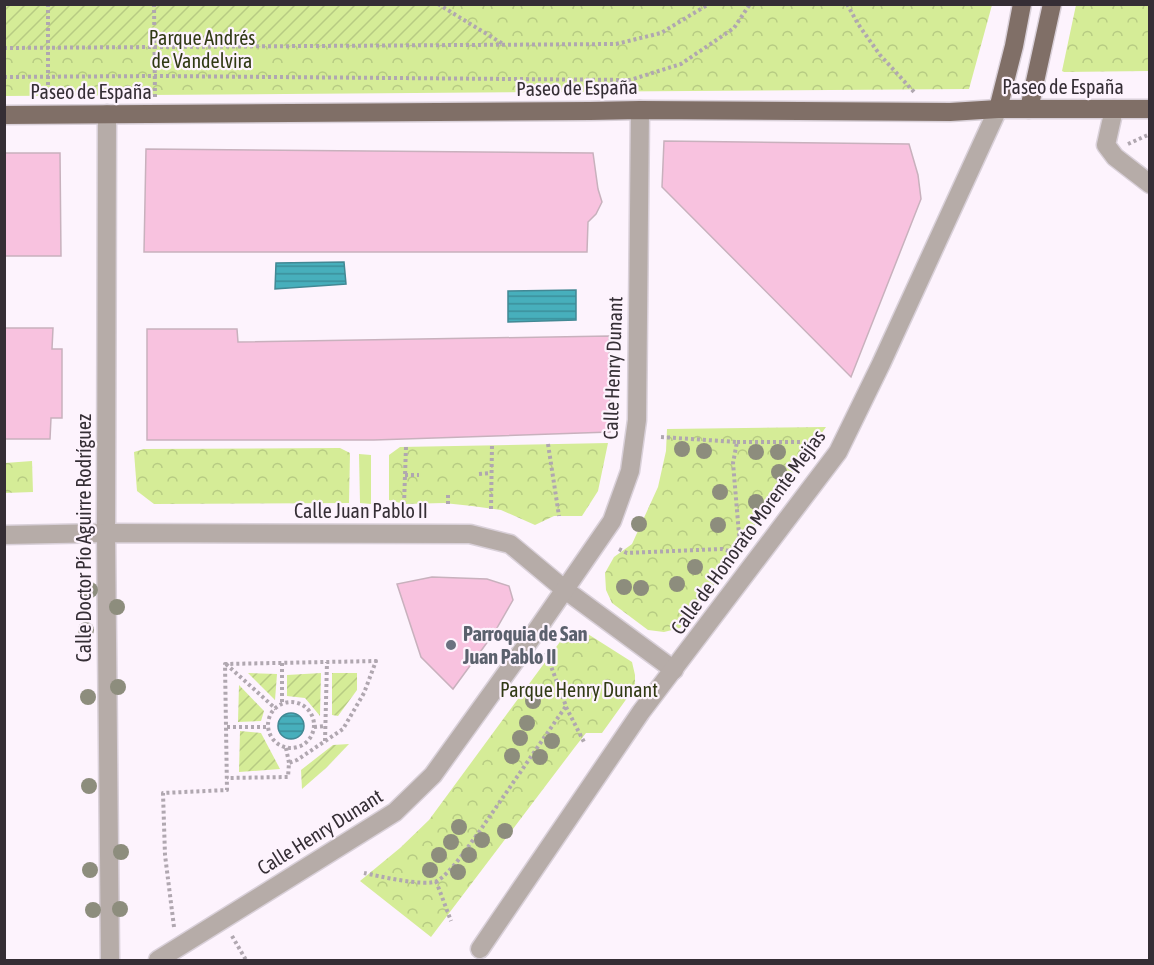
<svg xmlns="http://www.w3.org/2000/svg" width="1154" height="965" font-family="'Asap Condensed',sans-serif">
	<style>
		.grass { fill: #d5ec97 }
		.park { fill: url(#park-crowns) }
		.garden { fill: url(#garden-furrows) }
		.water { fill: url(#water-rules); stroke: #428894; stroke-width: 1.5 }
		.building { fill: #f8c2df; stroke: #c8b1bd; stroke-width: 1.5 }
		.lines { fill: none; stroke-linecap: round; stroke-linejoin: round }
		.minor-casing { stroke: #d9d0d9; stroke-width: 21 }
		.major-casing { stroke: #d9d0d9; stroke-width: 21 }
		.path { stroke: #b0a7b0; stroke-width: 4; stroke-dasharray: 3 3; stroke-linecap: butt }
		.minor { stroke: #b6aca8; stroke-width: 18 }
		.major { stroke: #806f67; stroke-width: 18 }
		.tree { fill: #8d8d7d }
		.worship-dot { fill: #6b7280; stroke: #fdf3fd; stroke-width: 2 }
		.labels { text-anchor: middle; stroke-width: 4.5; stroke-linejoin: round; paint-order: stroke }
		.park-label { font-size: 20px; fill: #313a14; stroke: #fdf3fd }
		.street-label { font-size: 20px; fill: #352e35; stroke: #fdf3fd }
		.worship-label { font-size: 20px; font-weight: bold; fill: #5b616d; stroke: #fdf3fd; text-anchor: start }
	</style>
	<defs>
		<pattern id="park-crowns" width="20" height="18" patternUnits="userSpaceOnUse" patternTransform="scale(1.5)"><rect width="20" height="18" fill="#d5ec97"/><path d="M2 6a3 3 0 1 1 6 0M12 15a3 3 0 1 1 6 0" fill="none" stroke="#b7cb83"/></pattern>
		<pattern id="garden-furrows" width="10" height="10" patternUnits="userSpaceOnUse" patternTransform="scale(1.5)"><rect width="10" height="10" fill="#d5ec97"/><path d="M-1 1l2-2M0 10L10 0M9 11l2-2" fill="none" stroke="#b7cb83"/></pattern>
		<pattern id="water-rules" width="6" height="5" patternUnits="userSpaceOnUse" patternTransform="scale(1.5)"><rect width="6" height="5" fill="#47afbc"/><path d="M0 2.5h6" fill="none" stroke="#3c8f9a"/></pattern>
	</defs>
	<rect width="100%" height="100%" fill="#fdf3fd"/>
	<!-- grass -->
	<polygon class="grass" points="359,454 371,455 371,504 360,503"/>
	<!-- park -->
	<g class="park">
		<polygon points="4,5 992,5 969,89 5,96"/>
		<polygon points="1076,5 1149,5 1149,71 1064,72 1062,71"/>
		<polygon points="826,427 748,535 729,564 691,616 680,628 664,632 648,630 612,603 606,590 605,573 614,557 632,544 658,487 666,451 667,429"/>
		<polygon points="608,443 598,491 582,516 554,516 535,525 501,510 472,506 444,503 404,504 389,500 389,455 400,447"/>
		<polygon points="340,448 350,453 349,503 154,504 137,491 134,452 144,449"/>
		<polygon points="32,461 33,492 5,493 5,463"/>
		<polygon points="580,629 632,662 635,675 635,687 602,733 586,733 575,747 431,937 360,881 400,848 429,820 565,635"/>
	</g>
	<!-- garden -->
	<g class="garden">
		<polygon points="4,5 438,5 503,44 5,48"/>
		<polygon points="248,673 277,674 275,700"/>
		<polygon points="321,673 320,716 305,698 287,696 287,675"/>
		<polygon points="332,673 357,673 357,690 338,716 332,715"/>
		<polygon points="239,685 264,711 261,721 238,722"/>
		<polygon points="240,731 261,733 280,769 239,772"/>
		<polygon points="349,744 326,768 302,789 301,770 333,745"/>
	</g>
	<!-- water -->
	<g class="water">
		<polygon points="344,262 346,284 275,289 276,263"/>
		<polygon points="576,290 576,320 508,322 508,291"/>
		<circle cx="291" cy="726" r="13"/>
	</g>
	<!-- building -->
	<g class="building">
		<polygon points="664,141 909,144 918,175 921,199 851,377 662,187"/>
		<polygon points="146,149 593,153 598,189 602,202 596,214 588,222 587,252 144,252"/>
		<polygon points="4,153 60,153 61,256 4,256"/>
		<polygon points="4,328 53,328 52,349 62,349 62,418 51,418 50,439 4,439"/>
		<polygon points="147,329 237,329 238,342 609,336 610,432 374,440 147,440"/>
		<polygon points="432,577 487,579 509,586 513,600 494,633 453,689 421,657 397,584"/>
	</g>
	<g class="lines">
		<!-- minor casing -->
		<g class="minor-casing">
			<g id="minor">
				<polyline points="1114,109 1106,145 1115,157 1150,184"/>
				<polyline points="107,114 106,533 110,960"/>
				<polyline points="4,535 106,533 470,534 510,544 564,589 674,670"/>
				<polyline points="480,949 641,712 838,452 881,364 998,109"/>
				<polyline points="158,960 395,812 433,775 530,640 612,521 630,471 637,420 640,110"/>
			</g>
		</g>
		<!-- major casing -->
		<g class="major-casing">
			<g id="major">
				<polyline points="998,109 1014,46 1022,4"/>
				<polyline points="1029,109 1052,4"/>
				<polyline points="4,115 590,111 640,110 950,112 998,109 1150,109"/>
			</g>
		</g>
		<!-- path -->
		<g class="path">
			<polyline points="48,4 48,97"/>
			<polyline points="154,4 155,97"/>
			<polyline points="438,4 503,44"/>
			<polyline points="847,4 858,24 880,55 914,92"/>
			<polyline points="4,48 616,44 661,33 709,4"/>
			<polyline points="4,77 155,76 630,80 681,64 734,28 750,4"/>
			<polyline points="1128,144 1150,134"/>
			<polyline points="661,437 737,442 733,463 739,534 741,547"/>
			<polyline points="737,442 821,442"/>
			<polyline points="548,444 559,516"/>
			<polyline points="479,474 491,473"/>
			<polyline points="405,475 419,475"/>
			<polyline points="404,504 406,447"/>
			<polyline points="448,504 448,495"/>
			<polyline points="491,509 492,445"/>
			<polyline points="619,549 627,553 722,549 736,553"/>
			<polyline points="282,663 282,704"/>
			<polyline points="226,664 276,709"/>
			<circle cx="291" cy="725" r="23"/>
			<polyline points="566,707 585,744"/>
			<polyline points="227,727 269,727"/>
			<polyline points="314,727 326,726"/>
			<polyline points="325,741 327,662"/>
			<polyline points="286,748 289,763"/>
			<path d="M364,873C378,876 425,887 437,881C451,873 469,845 479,832C508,790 537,748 566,706L546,653"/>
			<polyline points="436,881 451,921"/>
			<polyline points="174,927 165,855 163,793 227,790 225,664 376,661 364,693 343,729 297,760 289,763 288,777 227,778"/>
			<polyline points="232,936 246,960"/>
		</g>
		<!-- minor -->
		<use href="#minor" class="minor"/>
		<!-- major -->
		<use href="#major" class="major"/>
	</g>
	<!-- trees -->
	<g class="tree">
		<circle cx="682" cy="449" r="8"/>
		<circle cx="704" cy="451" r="8"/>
		<circle cx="756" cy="452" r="8"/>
		<circle cx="778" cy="452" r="8"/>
		<circle cx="779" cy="472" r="8"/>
		<circle cx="720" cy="492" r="8"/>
		<circle cx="756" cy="502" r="8"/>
		<circle cx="639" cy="524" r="8"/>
		<circle cx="718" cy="525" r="8"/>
		<circle cx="695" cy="567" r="8"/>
		<circle cx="677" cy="584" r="8"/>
		<circle cx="624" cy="587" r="8"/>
		<circle cx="641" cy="588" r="8"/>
		<circle cx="90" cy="590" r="8"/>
		<circle cx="117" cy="607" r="8"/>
		<circle cx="86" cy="630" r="8"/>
		<circle cx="118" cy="687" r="8"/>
		<circle cx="88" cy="697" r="8"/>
		<circle cx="533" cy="701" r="8"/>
		<circle cx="527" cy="723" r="8"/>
		<circle cx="520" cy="738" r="8"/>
		<circle cx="552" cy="741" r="8"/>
		<circle cx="512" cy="756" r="8"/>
		<circle cx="540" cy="757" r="8"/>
		<circle cx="89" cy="786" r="8"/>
		<circle cx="459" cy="827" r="8"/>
		<circle cx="505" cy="831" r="8"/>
		<circle cx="482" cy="840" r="8"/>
		<circle cx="451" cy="842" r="8"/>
		<circle cx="121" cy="852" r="8"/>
		<circle cx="439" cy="855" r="8"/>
		<circle cx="469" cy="855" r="8"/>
		<circle cx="90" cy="870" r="8"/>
		<circle cx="430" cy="870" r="8"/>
		<circle cx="458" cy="872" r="8"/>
		<circle cx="120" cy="909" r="8"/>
		<circle cx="93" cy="910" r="8"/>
	</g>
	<!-- markers -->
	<circle class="worship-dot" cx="451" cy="645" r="6"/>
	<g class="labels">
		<!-- park labels -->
		<g class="park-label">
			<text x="202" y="45">Parque Andrés<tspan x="202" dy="23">de Vandelvira</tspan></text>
			<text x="579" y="697">Parque Henry Dunant</text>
		</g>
		<!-- street labels -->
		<g class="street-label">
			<text x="1063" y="94">Paseo de España</text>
			<text transform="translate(577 88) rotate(-1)" y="7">Paseo de España</text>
			<text x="91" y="99">Paseo de España</text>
			<text transform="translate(613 368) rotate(-88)" y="7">Calle Henry Dunant</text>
			<text x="361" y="518">Calle Juan Pablo II</text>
			<text transform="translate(748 532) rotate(-54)" y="7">Calle de Honorato Morente Mejías</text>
			<text transform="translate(84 538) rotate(-90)" y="7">Calle Doctor Pío Aguirre Rodríguez</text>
			<text transform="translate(320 832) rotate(-32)" y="7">Calle Henry Dunant</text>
		</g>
		<!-- worship labels -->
		<g class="worship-label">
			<text x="463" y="641">Parroquia de San<tspan x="463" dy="23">Juan Pablo II</tspan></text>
		</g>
	</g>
	<!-- border -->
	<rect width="1154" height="965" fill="none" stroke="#352e35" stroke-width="12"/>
</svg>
